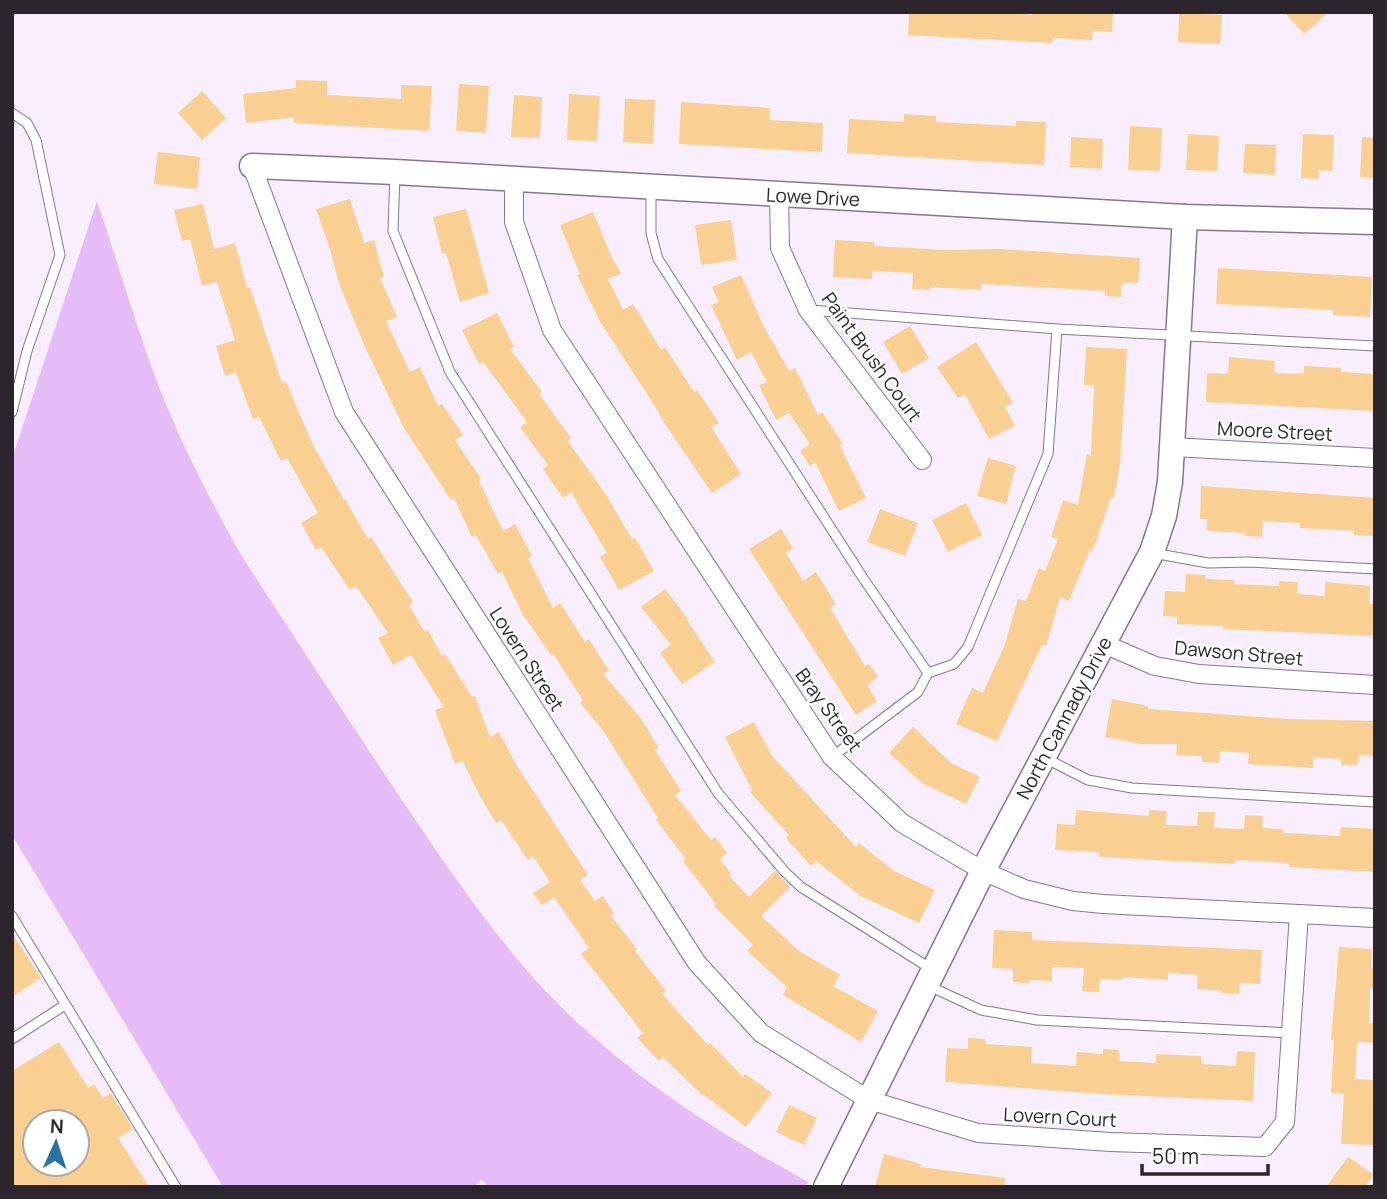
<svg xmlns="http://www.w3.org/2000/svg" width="1387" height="1199" font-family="Manrope,sans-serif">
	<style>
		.green { fill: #e5bcf5 }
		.building { fill: #f9d092; fill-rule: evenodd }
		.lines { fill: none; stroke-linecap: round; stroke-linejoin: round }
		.lane-casing { stroke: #87788d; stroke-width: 11 }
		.street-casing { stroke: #87788d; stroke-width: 20 }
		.secondary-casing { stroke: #87788d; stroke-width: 27 }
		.lane { stroke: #fff; stroke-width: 9 }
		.street { stroke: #fff; stroke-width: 18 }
		.secondary { stroke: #fff; stroke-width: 24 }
		.labels { text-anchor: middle; stroke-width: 5; stroke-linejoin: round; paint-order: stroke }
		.street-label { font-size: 19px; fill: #2c252e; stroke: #fff }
	</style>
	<rect width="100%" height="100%" fill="#f8eefd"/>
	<!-- green -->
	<path class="green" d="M97,201C115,255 131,309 150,363C174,430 206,493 241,555C295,638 349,721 404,803C454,877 502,949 566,1012C638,1081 720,1134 808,1182L805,1187H490L481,1180L474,1187H223L12,835V459Z"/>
	<!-- building -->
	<g class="building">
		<polygon points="909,12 1000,12 1032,15 1032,12 1113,12 1112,32 1093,31 1092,40 1053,38 1052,43 908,35"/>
		<polygon points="1284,12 1329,12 1304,34"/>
		<polygon points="1179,13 1222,15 1220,44 1178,42"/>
		<polygon points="296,80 327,81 327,95 401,99 401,85 432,86 429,131 294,123 294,117 246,123 243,94 296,88"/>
		<polygon points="459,84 489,86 486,133 456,131"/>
		<polygon points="202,91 226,118 202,140 178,113"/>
		<polygon points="569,94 600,96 597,141 567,140"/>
		<polygon points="514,95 542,97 540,138 511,137"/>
		<polygon points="625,99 655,100 653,144 623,142"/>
		<polygon points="681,102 770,108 769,120 823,123 822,152 679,144"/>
		<polygon points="904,114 936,116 936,122 1016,126 1016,121 1046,122 1044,165 847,153 849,119 904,122"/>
		<polygon points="1130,126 1162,128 1160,171 1128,170"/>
		<polygon points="1188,134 1219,136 1217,171 1186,170"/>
		<polygon points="1303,134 1334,135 1332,171 1319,170 1319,179 1301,178"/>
		<polygon points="1071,137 1103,139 1102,169 1070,167"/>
		<polygon points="1362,137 1375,138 1375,178 1360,177"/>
		<polygon points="1245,144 1276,145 1275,175 1243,173"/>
		<polygon points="158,152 200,157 197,189 154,184"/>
		<polygon points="350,199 364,243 374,240 384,277 380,278 397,317 386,321 410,372 420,367 438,406 442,404 463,435 455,440 481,479 479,481 503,531 515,524 532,556 528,558 553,608 560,603 585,642 589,639 609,671 603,674 640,717 659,748 655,750 681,791 675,795 711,840 715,837 727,853 720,859 731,874 729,876 749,897 775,871 790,887 761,916 799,951 840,975 833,986 878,1011 861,1042 783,995 787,987 747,951 753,945 714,906 716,904 683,861 686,859 656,820 658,818 602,729 580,703 583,700 553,654 551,655 522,613 502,572 498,574 476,535 472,537 454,498 451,500 404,428 365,347 340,286 329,246 316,209"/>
		<polygon points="203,204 214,249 235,243 247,288 250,287 282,383 286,382 313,445 344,500 345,499 368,539 371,537 413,602 409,605 424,631 428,630 442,656 445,654 472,697 475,696 490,737 499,732 517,766 588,875 580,880 595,901 603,896 614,914 611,916 637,949 635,951 666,991 662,994 708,1045 710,1043 743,1077 745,1074 772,1093 746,1127 704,1095 703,1096 663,1057 659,1061 637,1038 643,1033 581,954 589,948 554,897 542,905 533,893 550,882 533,856 528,860 501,820 496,823 480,796 462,760 455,764 435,710 444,707 411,655 393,665 378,638 388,633 356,586 350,590 321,547 316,550 301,523 318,513 287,458 281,461 259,417 253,419 236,372 225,376 216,346 235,340 217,282 202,286 190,239 182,241 174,210"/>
		<polygon points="466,209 489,293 460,302 446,253 442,254 433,217"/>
		<polygon points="593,212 612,258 621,273 608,279 623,310 633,304 661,350 665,347 694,392 697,390 719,423 711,427 741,474 712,493 659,415 660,414 601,323 577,275 580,274 560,225"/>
		<polygon points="731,220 737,260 701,265 695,225"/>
		<polygon points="835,240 874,242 874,246 946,250 1000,249 1140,258 1138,283 1122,283 1121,297 1105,296 1105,291 1036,287 981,284 981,290 930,287 930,290 912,289 913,273 872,271 872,279 833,277"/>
		<polygon points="1218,268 1372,277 1370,317 1333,315 1333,310 1216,304"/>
		<polygon points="741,275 763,325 789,371 795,368 818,415 822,412 843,444 840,446 866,498 839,511 815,462 810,466 800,451 810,444 789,413 776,420 759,385 767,382 751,352 737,360 711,305 719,302 712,287"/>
		<polygon points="497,313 514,347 510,349 542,392 539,394 571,438 568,441 606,495 632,539 635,538 654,571 619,590 600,557 607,553 571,492 563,498 543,469 548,465 520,427 527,422 483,362 479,364 462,330"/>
		<polygon points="910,326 929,358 902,374 883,342"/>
		<polygon points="976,342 1013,403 1005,407 1015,426 989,439 965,394 958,398 937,367"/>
		<polygon points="1086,347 1127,349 1120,464 1114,498 1111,497 1093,551 1090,550 1069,601 1060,597 1046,646 1042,645 997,741 956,724 972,688 983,693 1005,644 1018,599 1026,601 1039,568 1045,571 1058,539 1051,537 1063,500 1078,505 1087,454 1091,455 1094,386 1084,385"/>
		<polygon points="1229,357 1275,361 1274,373 1304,374 1304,366 1341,368 1341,372 1375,374 1375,411 1206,402 1207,373 1228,374"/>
		<polygon points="988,458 1016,466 1006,504 977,496"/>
		<polygon points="1201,486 1375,498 1374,536 1354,535 1354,531 1300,528 1300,523 1263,521 1262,537 1245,536 1245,533 1207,531 1207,519 1200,519"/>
		<polygon points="966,503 982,535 948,552 932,520"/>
		<polygon points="880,509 918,523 905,556 867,542"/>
		<polygon points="781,529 793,548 786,553 803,581 816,572 836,604 830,608 865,666 869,664 878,677 867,685 877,701 856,715 749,549"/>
		<polygon points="1186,574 1206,575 1205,579 1234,580 1234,584 1279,586 1279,581 1298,582 1297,594 1325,596 1325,582 1370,586 1369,604 1375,604 1375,636 1223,629 1223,626 1177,624 1177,617 1163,616 1165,591 1185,592"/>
		<polygon points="665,589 688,619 687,620 715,662 682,684 660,653 671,645 641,607"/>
		<polygon points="1112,699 1148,706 1148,709 1288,719 1375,721 1375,756 1359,755 1358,765 1341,765 1341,759 1313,757 1313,768 1248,764 1249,753 1220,751 1219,763 1202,762 1202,756 1176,755 1177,744 1141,744 1105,737"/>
		<polygon points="754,722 772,756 856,847 859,843 894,871 935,890 919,923 861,896 816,861 811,866 786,838 789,835 750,792 752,790 725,737"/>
		<polygon points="913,727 951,763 980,777 966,804 922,783 889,753"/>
		<polygon points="1076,810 1149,816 1149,810 1167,811 1166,825 1197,826 1198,812 1215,812 1214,828 1244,829 1245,815 1263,816 1262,828 1283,829 1283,833 1340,836 1341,827 1375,829 1375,872 1289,867 1289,863 1235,860 1235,864 1099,857 1099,852 1055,850 1057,824 1075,825"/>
		<polygon points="994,930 1032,932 1032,940 1262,950 1260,984 1240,983 1239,994 1222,993 1222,991 1197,989 1198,975 1168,973 1168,980 1122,977 1122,980 1100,979 1099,992 1082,991 1084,968 1052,967 1052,981 1029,980 1029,983 1013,982 1013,969 992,968"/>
		<polygon points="12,933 41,978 12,997"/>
		<polygon points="1339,947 1372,949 1371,969 1375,970 1375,988 1370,988 1369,1023 1375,1023 1375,1043 1357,1042 1355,1079 1375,1080 1374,1145 1341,1144 1344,1094 1331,1093 1334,1040 1331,1040"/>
		<polygon points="968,1038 985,1039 985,1044 1032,1047 1031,1063 1076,1066 1077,1052 1103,1054 1103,1049 1119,1050 1119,1061 1156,1063 1156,1054 1201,1056 1201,1064 1236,1066 1237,1051 1255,1052 1253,1101 1101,1094 945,1082 947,1048 968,1049"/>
		<path d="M59,1042L88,1088L94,1084L103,1098L111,1093L133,1129L118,1138L149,1187H12V1071ZM35,1122H77V1164H35Z"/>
		<polygon points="789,1105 817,1118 804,1145 776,1132"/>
		<polygon points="884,1154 921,1164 920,1167 1005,1178 1005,1187 875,1187"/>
		<polygon points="1348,1157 1374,1175 1365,1187 1326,1187"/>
	</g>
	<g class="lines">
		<!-- lane casing -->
		<g class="lane-casing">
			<g id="lane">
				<polyline points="12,113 27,123 36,140 60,255 27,351 12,412"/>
				<polyline points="395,173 393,231 450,372 718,793 785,872 801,887 933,970"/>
				<polyline points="651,187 651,233 658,259 863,578 928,673 954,664 968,647 1048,454 1057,329 1375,346"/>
				<polyline points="810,310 1057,329"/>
				<polyline points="1153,553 1208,563 1249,562 1375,569"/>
				<polyline points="832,757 918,692 928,673"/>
				<polyline points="1045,758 1088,780 1132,788 1375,802"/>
				<polyline points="12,916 176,1187"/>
				<polyline points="929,986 981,1010 1037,1020 1291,1033"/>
				<polyline points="12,1039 65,1005"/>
			</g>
		</g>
		<!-- street casing -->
		<g class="street-casing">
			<g id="street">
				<polyline points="252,166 344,412 697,963 761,1033 869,1100 978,1133 1110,1142 1265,1147 1285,1122 1299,914"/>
				<polyline points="514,180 514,222 552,330 832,757 902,823 983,871 1024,889 1073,901 1103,904 1375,918"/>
				<polyline points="779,195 780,248 808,310 922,460"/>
				<polyline points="1173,447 1375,458"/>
				<polyline points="1104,644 1155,666 1199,674 1375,685"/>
			</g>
		</g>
		<!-- secondary casing -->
		<g class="secondary-casing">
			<g id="secondary">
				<polyline points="252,166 395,172 1185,217 1375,222"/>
				<polyline points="826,1187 983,871 1152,552 1164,516 1170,482 1185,217"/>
			</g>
		</g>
		<!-- lane -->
		<use href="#lane" class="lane"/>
		<!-- street -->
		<use href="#street" class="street"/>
		<!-- secondary -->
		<use href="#secondary" class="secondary"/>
	</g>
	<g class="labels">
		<!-- street labels -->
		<g class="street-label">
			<text transform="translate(813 197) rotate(3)" y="7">Lowe Drive</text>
			<text transform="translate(872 357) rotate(54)" y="7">Paint Brush Court</text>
			<text transform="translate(1275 431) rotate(3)" y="7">Moore Street</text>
			<text transform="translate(1239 653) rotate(5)" y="7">Dawson Street</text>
			<text transform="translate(527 659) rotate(57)" y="7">Lovern Street</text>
			<text transform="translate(829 710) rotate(54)" y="7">Bray Street</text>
			<text transform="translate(1064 718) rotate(-62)" y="7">North Cannady Drive</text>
			<text transform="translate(1060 1117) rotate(3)" y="7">Lovern Court</text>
		</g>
	</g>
	<!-- border -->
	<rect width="1387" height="1199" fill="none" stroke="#2c252e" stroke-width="28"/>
	<!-- north arrow -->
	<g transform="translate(56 1143) rotate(3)"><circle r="33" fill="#ffffff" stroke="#aba8ab" stroke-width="2"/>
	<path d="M0-5L12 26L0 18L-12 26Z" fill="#2674a6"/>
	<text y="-10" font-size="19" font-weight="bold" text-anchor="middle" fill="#2c252e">N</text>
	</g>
	<!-- scale -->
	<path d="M1142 1164v10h126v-10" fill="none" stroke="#2c252e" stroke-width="3.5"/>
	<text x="1152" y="1164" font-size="21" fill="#2c252e" stroke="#ffffff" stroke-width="5" paint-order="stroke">50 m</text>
</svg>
